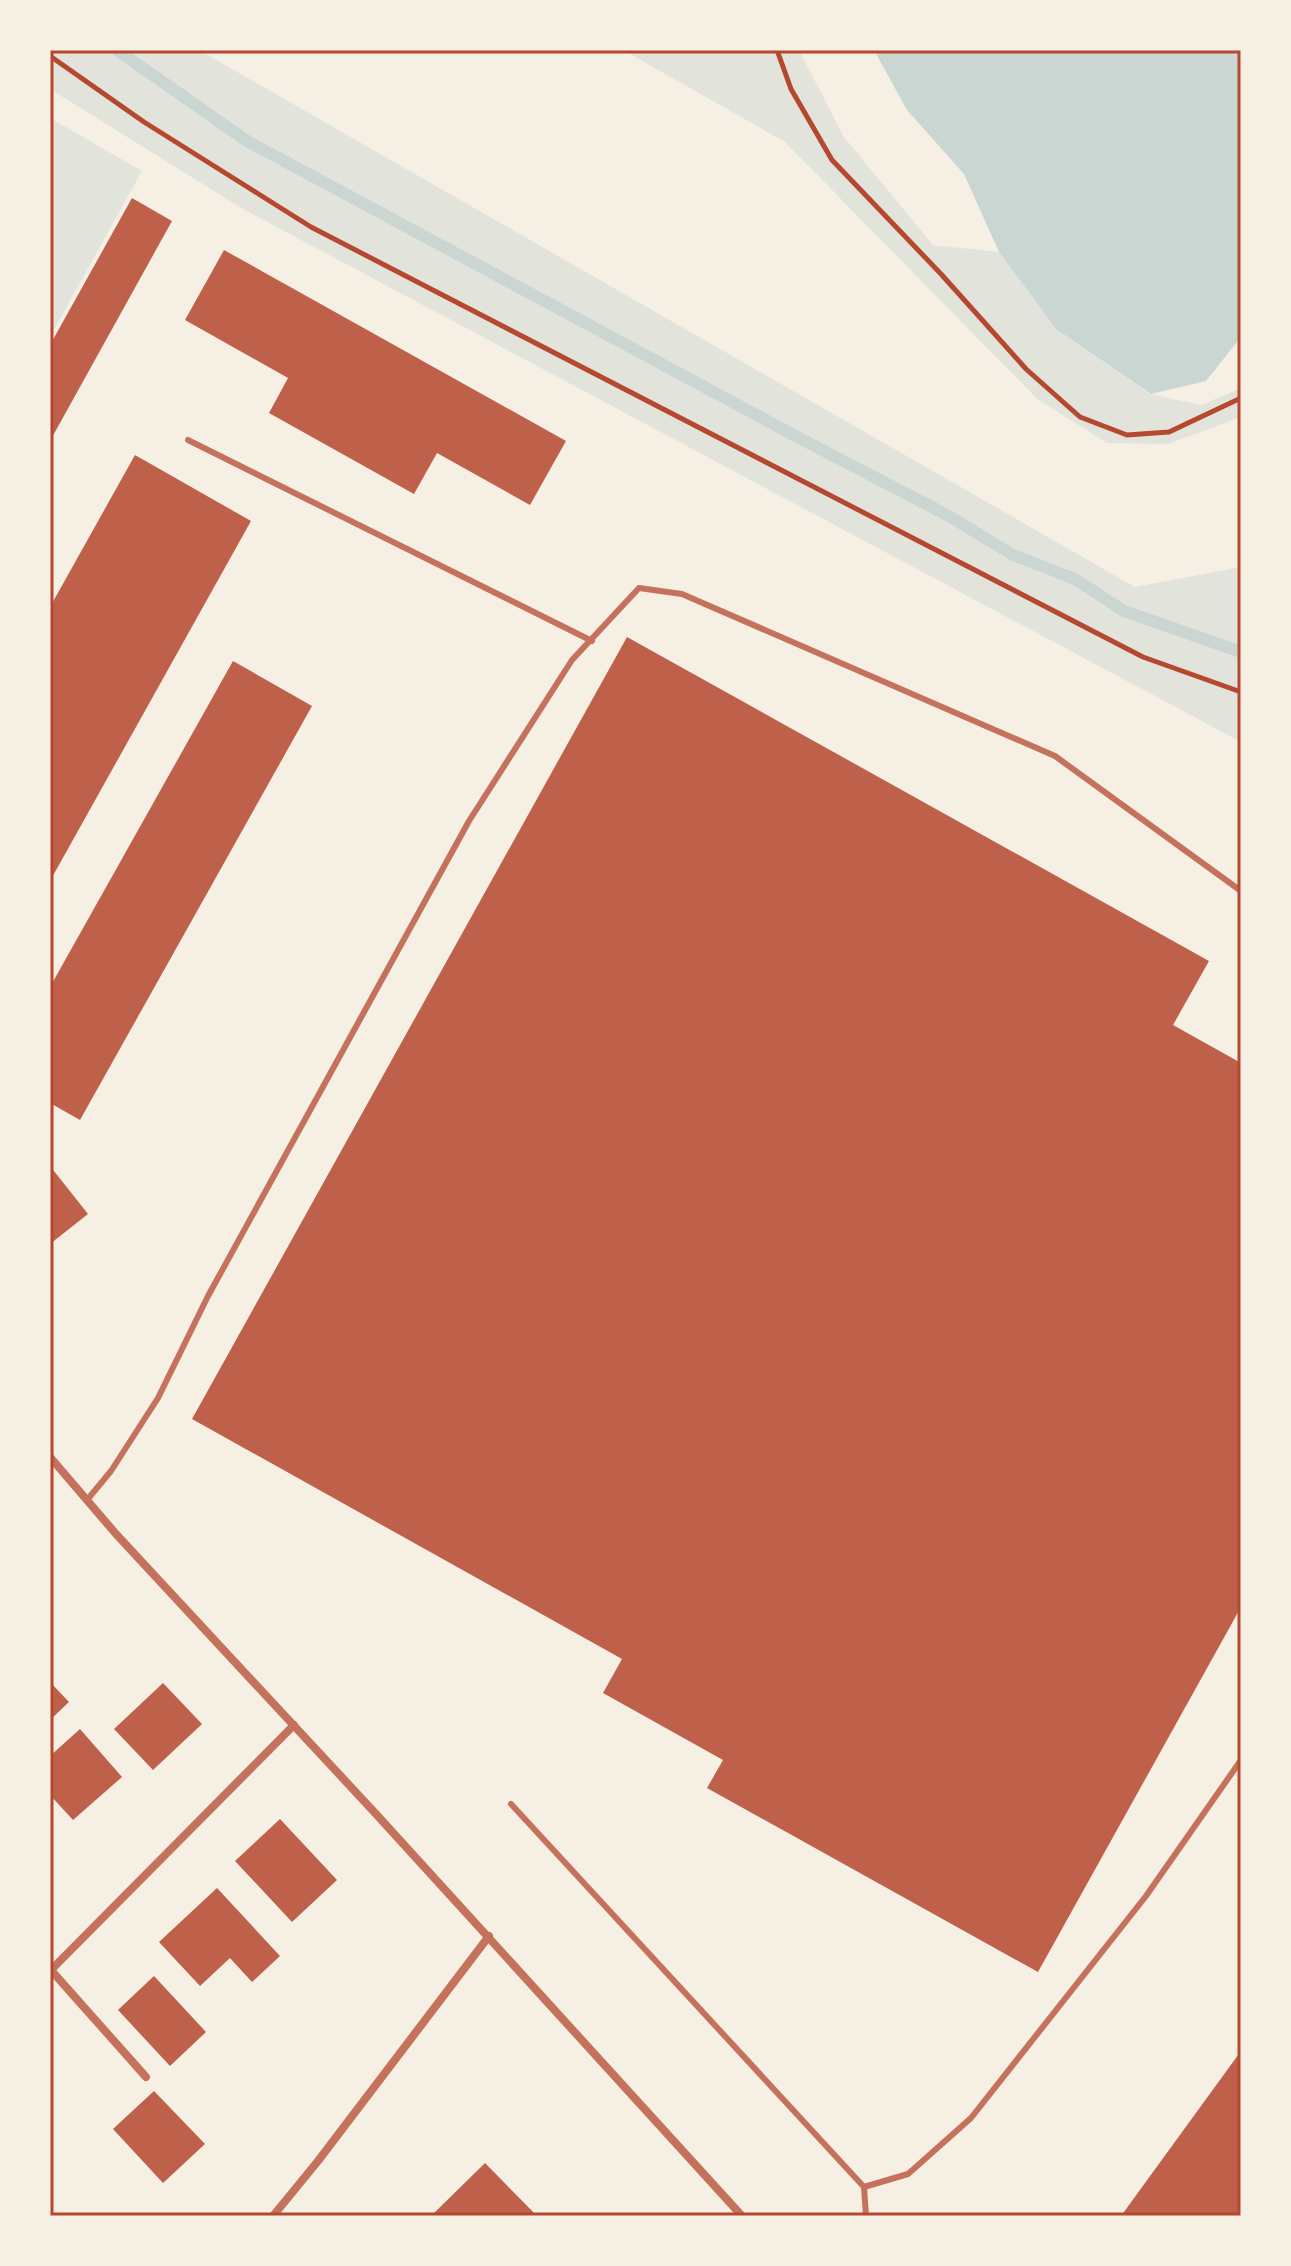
<svg xmlns="http://www.w3.org/2000/svg" width="1291" height="2266" font-family="'Space Grotesk',sans-serif">
	<style>
		.green { fill: #e2e4dc }
		.water { fill: #c9d6d2 }
		.lines { fill: none; stroke-linecap: round; stroke-linejoin: round }
		.stream { stroke: #c9d6d2; stroke-width: 12 }
		.building { fill: #bf614a }
		.path { stroke: #b5482f; stroke-width: 5 }
		.service { stroke: #c5725c; stroke-width: 6 }
		.minor { stroke: #c5725c; stroke-width: 8 }
		.neatline { fill: none; stroke: #b5482f; stroke-width: 3 }
	</style>
	<rect width="100%" height="100%" fill="#f6efe4"/>
	<!-- green -->
	<g class="green">
		<polygon points="50,50 199,50 1135,587 1241,567 1241,742 243,209 50,89"/>
		<polygon points="623,50 799,50 844,137 933,245 999,252 1056,329 1150,394 1201,405 1241,388 1241,417 1168,444 1107,443 1037,399 785,142"/>
		<polygon points="50,118 142,171 50,337"/>
	</g>
	<!-- water -->
	<polygon class="water" points="874,50 1241,50 1241,337 1206,381 1151,394 1056,329 999,252 964,174 907,110"/>
	<g class="lines">
		<!-- stream -->
		<polyline class="stream" points="117,50 247,141 803,440 949,516 1013,555 1075,579 1124,611 1241,652"/>
	</g>
	<!-- building -->
	<g class="building">
		<polygon points="132,198 172,221 50,441 50,345"/>
		<polygon points="224,250 566,441 530,505 437,453 414,494 269,413 288,378 185,320"/>
		<polygon points="135,455 251,521 50,881 50,607"/>
		<polygon points="627,637 1209,961 1173,1025 1241,1063 1241,1607 1038,1972 707,1788 723,1760 603,1693 622,1659 192,1419"/>
		<polygon points="233,661 312,706 80,1120 50,1103 50,987"/>
		<polygon points="50,1166 88,1214 50,1244"/>
		<polygon points="50,1682 69,1702 50,1720"/>
		<polygon points="163,1683 202,1724 153,1770 114,1729"/>
		<polygon points="80,1729 122,1777 73,1820 50,1795 50,1756"/>
		<polygon points="280,1819 337,1880 292,1922 235,1861"/>
		<polygon points="217,1888 280,1956 252,1982 230,1958 200,1986 159,1942"/>
		<polygon points="154,1976 206,2032 170,2066 118,2010"/>
		<polygon points="1241,2051 1241,2216 1121,2216"/>
		<polygon points="154,2091 205,2144 163,2183 113,2129"/>
		<polygon points="485,2163 537,2216 431,2216"/>
	</g>
	<g class="lines">
		<!-- path -->
		<g class="path">
			<polyline points="777,50 791,89 832,160 941,274 1026,369 1080,417 1127,435 1169,432 1241,398"/>
			<polyline points="50,56 144,122 311,227 1143,657 1241,692"/>
		</g>
		<!-- service -->
		<g class="service">
			<polyline points="188,440 592,641"/>
			<polyline points="87,1500 111,1471 158,1398 208,1296 469,821 572,660 639,588 682,594 1055,756 1241,891"/>
			<polyline points="511,1804 864,2187 866,2216"/>
			<polyline points="864,2187 908,2174 971,2118 1146,1896 1241,1760"/>
		</g>
		<!-- minor -->
		<g class="minor">
			<polyline points="50,1457 116,1534 376,1814 742,2216"/>
			<polyline points="50,1969 146,2077"/>
			<polyline points="51,1970 294,1725"/>
			<polyline points="273,2216 318,2161 489,1936"/>
		</g>
	</g>
	<!-- border -->
	<rect width="1291" height="2266" fill="none" stroke="#f6efe4" stroke-width="104"/>
	<rect x="52" y="52" width="1187" height="2162" class="neatline"/>
</svg>
